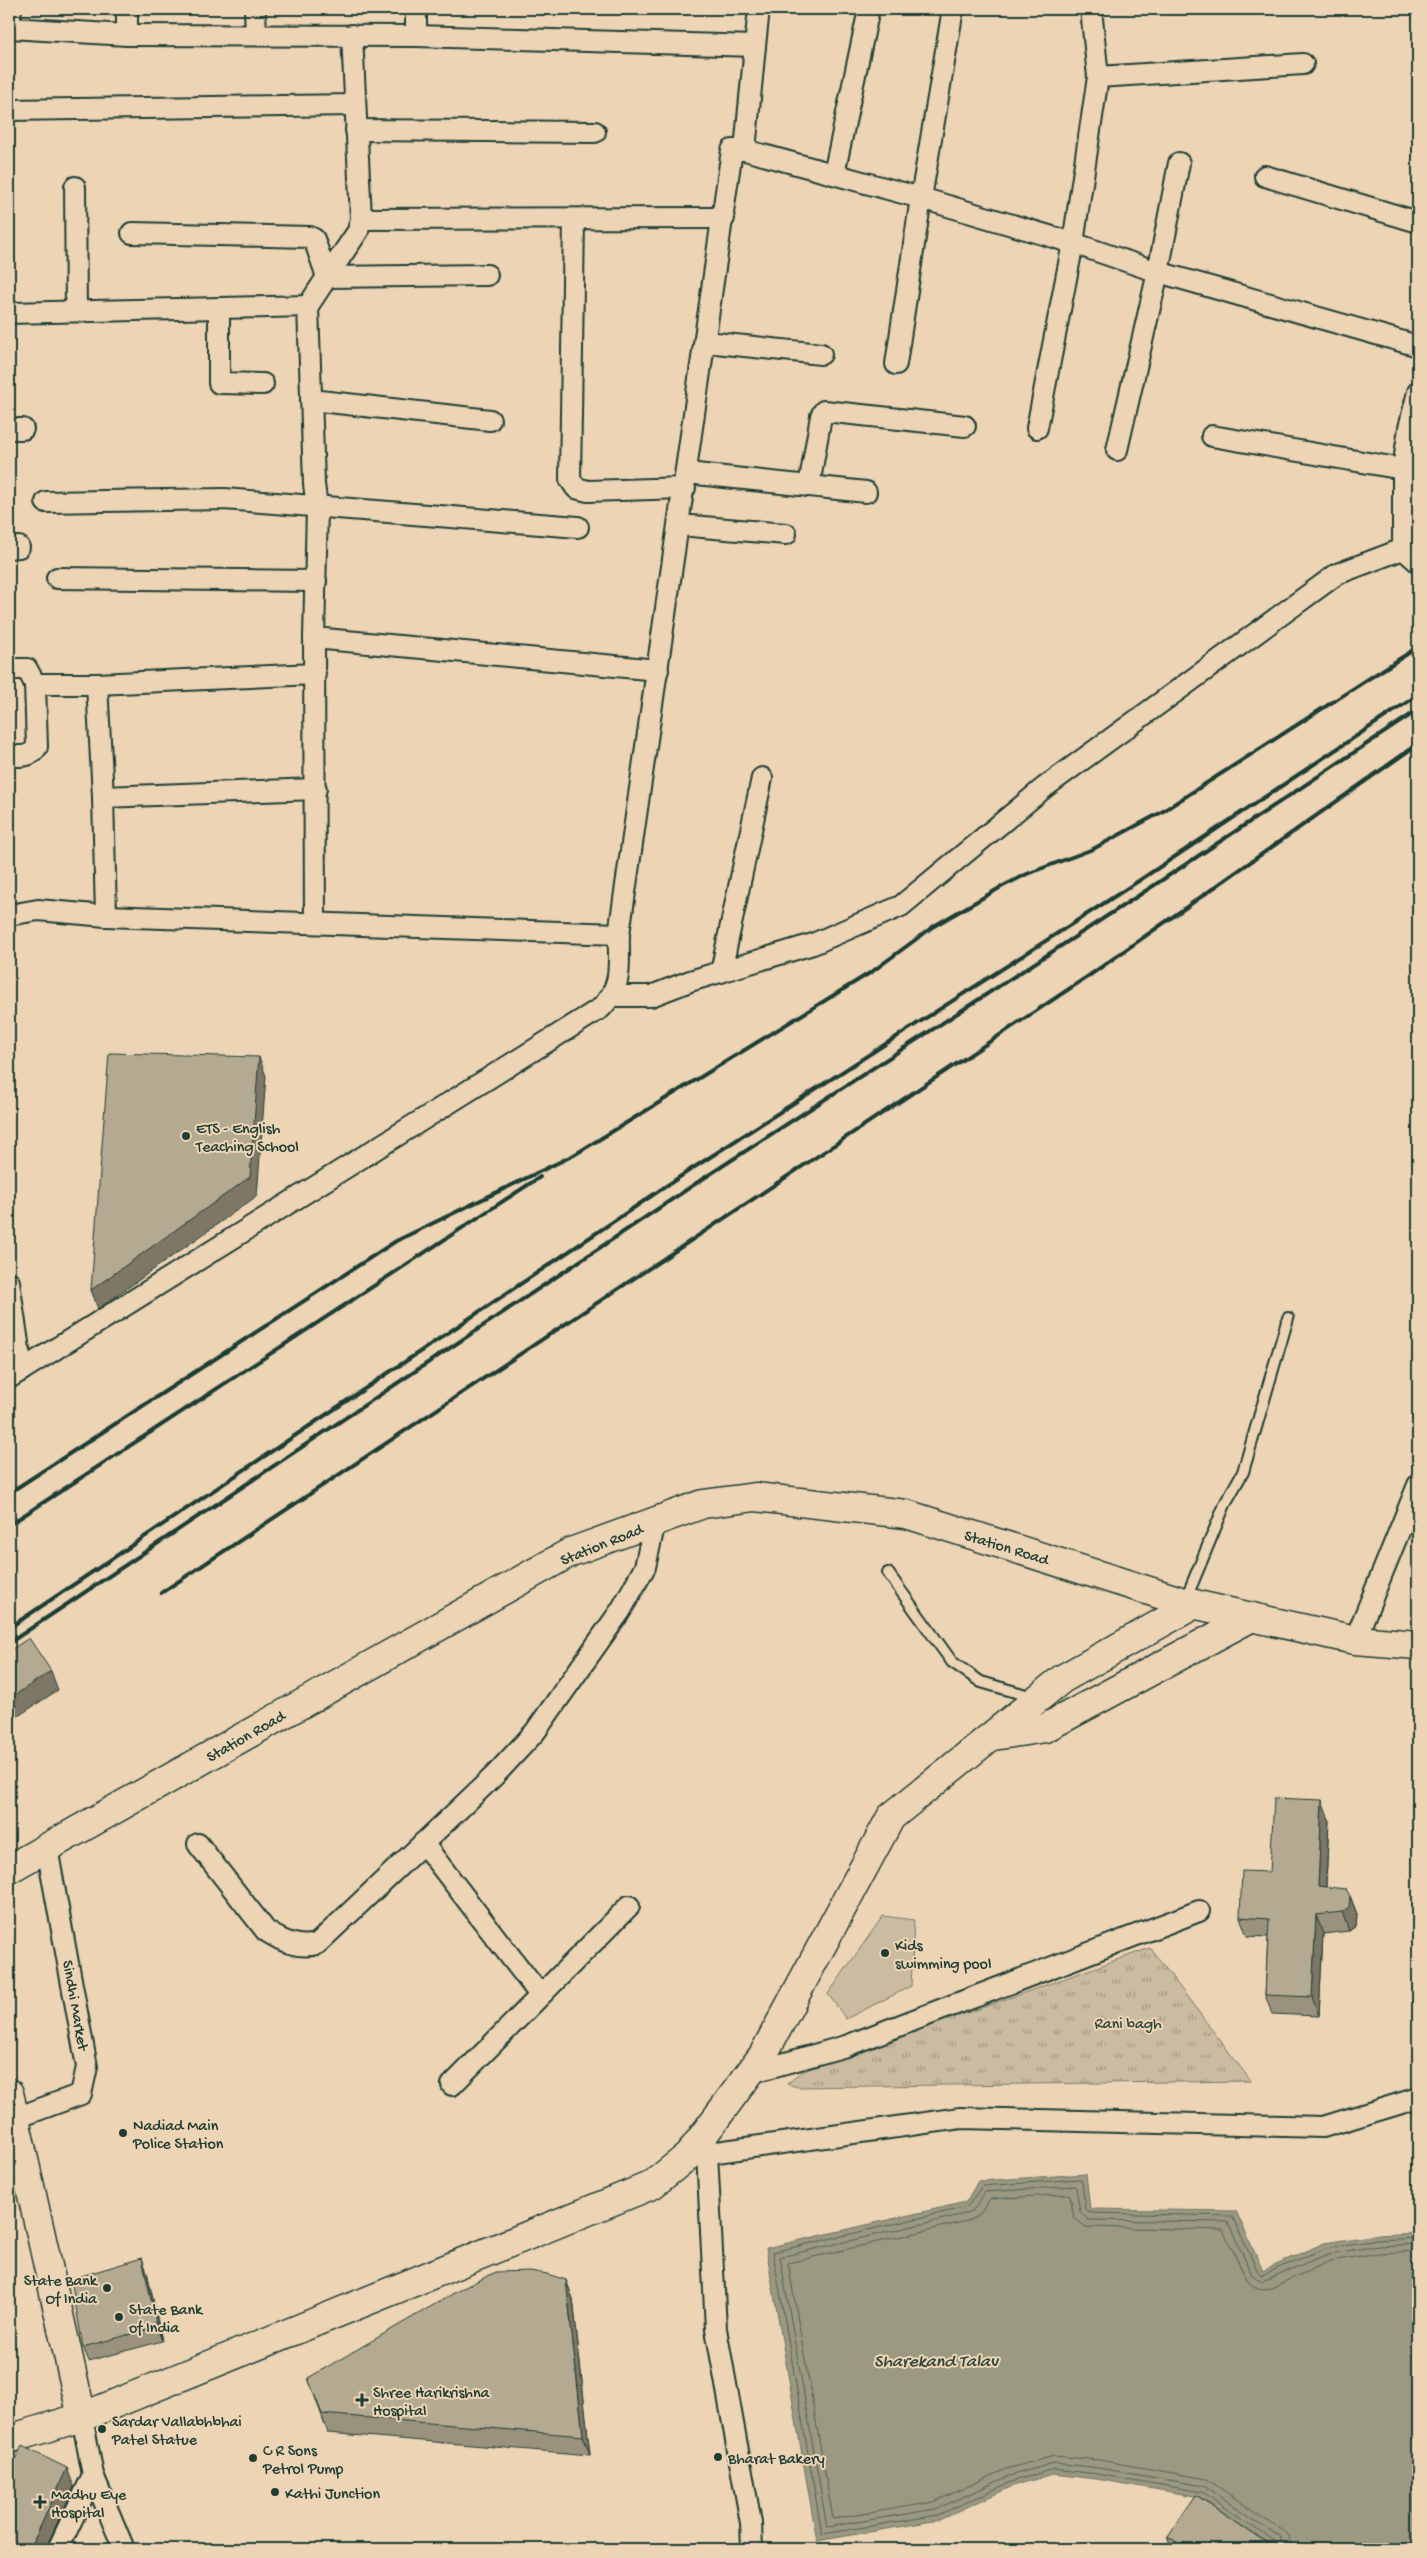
<svg xmlns="http://www.w3.org/2000/svg" width="1427" height="2558" font-family="'Gochi Hand',sans-serif">
	<style>
		.built { fill: #dcc7aa }
		.grass { fill: #cbbba0; stroke: #757c6a }
		.park { fill: url(#park-tufts); stroke: #757c6a }
		.water { fill: #9b9982; stroke: #697463 }
		.lines { fill: none; stroke-linecap: round; stroke-linejoin: round }
		.shore { stroke: #516253; stroke-width: 1 }
		.lane-casing { stroke: #1f3d34; stroke-width: 14 }
		.street-casing { stroke: #1f3d34; stroke-width: 24 }
		.primary-casing { stroke: #1f3d34; stroke-width: 31 }
		.lane { stroke: #edd4b5; stroke-width: 10 }
		.street { stroke: #edd4b5; stroke-width: 20 }
		.primary { stroke: #edd4b5; stroke-width: 28 }
		.rail { stroke: #1f3d34; stroke-width: 4 }
		.wall { fill: #9b927d; stroke: #1f3d34 }
		.shaded-wall { fill: #7e7766; stroke: #1f3d34 }
		.building { fill: #b4aa91; stroke: #1f3d34 }
		.poi-dot { fill: #1f3d34; stroke: #edd4b5; stroke-width: 2 }
		.labels { text-anchor: middle; stroke-width: 4; stroke-linejoin: round; paint-order: stroke }
		.poi-label { font-size: 16px; fill: #1f3d34; stroke: #edd4b5; text-anchor: start }
		.street-label { font-size: 16px; fill: #1f3d34; stroke: #edd4b5 }
		.park-label { font-size: 16px; fill: #304a3f; stroke: #edd4b5 }
		.water-label { font-size: 18px; font-style: italic; fill: #324b40; stroke: #edd4b5 }
	</style>
	<defs>
		<pattern id="park-tufts" width="24" height="20" patternUnits="userSpaceOnUse" patternTransform="scale(1.25)"><rect width="24" height="20" fill="#cbbba0"/><path d="M3 7l-1-3M5 7V3M7 7l1-3M15 17l-1-3M17 17v-4M19 17l1-3" fill="none" stroke="#a49983"/></pattern>
	</defs>
	<rect width="100%" height="100%" fill="#edd4b5"/>
	<filter id="ink" filterUnits="userSpaceOnUse"><feTurbulence type="fractalNoise" baseFrequency=".02" numOctaves="2"/><feDisplacementMap in="SourceGraphic" scale="10" xChannelSelector="R" yChannelSelector="G"/><feConvolveMatrix kernelMatrix="1 2 1 2 8 2 1 2 1" color-interpolation-filters="sRGB"/></filter>
	<g filter="url(#ink)">
		<!-- built -->
		<polygon class="built" points="1418,463 1418,492 1410,498"/>
		<!-- grass -->
		<polygon class="grass" points="883,1916 914,1920 911,1986 846,2019 828,1994"/>
		<!-- park -->
		<polygon class="park" points="1150,1948 1251,2081 798,2087 787,2084 801,2072"/>
		<!-- water -->
		<polygon class="water" points="1086,2174 1090,2209 1236,2211 1263,2271 1324,2243 1377,2235 1418,2233 1418,2549 1276,2549 1200,2497 1096,2479 1053,2474 1013,2486 939,2520 817,2541 766,2248 966,2202 978,2181"/>
		<g class="lines">
			<!-- shore -->
			<g class="shore">
				<polyline points="1278,2549 1276,2543 1202,2492 1097,2474 1054,2469 1011,2482 938,2515 822,2534 773,2252 967,2207 982,2186 1079,2179 1082,2181 1085,2209 1090,2213 1232,2216 1258,2272 1262,2275 1326,2248 1377,2240 1418,2238"/>
				<polyline points="1284,2549 1280,2538 1204,2486 1098,2468 1054,2463 1009,2476 936,2509 827,2527 780,2257 969,2213 975,2208 985,2192 1074,2186 1076,2188 1080,2212 1088,2220 1228,2222 1252,2275 1262,2281 1328,2254 1378,2246 1418,2244"/>
				<path d="M1292,2549L1290,2540L1284,2532L1207,2479L1099,2460L1054,2456L1006,2469L934,2502L833,2519L788,2263L971,2220L980,2214L990,2199L1067,2194L1070,2195L1074,2218L1086,2227L1223,2230L1247,2280C1253,2288 1261,2290 1271,2288L1330,2261L1379,2253L1418,2251"/>
			</g>
			<!-- lane casing -->
			<g class="lane-casing">
				<g id="lane">
					<polyline points="888,1573 952,1662 981,1682 1033,1697"/>
					<polyline points="1185,1601 1226,1502 1243,1472 1288,1318"/>
				</g>
			</g>
			<!-- street casing -->
			<g class="street-casing">
				<g id="street">
					<polyline points="255,9 256,35"/>
					<polyline points="416,9 416,36"/>
					<polyline points="9,28 11,9"/>
					<polyline points="10,28 127,35 127,9"/>
					<polyline points="127,35 416,36 755,46 745,150"/>
					<polyline points="755,46 759,9"/>
					<polyline points="1098,77 1303,64"/>
					<polyline points="9,110 354,105"/>
					<polyline points="356,130 595,132"/>
					<polyline points="834,174 869,9"/>
					<polyline points="1265,176 1418,222"/>
					<polyline points="75,187 76,311"/>
					<polyline points="361,219 724,218"/>
					<polyline points="574,220 570,479 576,488 588,491 685,488"/>
					<polyline points="132,233 310,237 314,239 327,277"/>
					<polyline points="327,277 358,231 361,219 352,35"/>
					<polyline points="308,306 314,484 317,507 314,638 315,923"/>
					<polyline points="219,308 219,383 263,384"/>
					<polyline points="9,313 308,306 327,277 487,275"/>
					<polyline points="706,342 821,354"/>
					<polyline points="896,364 921,198 953,9"/>
					<polyline points="1418,392 1409,428 1403,469 1403,549 1418,544"/>
					<polyline points="311,400 490,420"/>
					<polyline points="1037,428 1073,243 1098,77 1091,9"/>
					<polyline points="9,429 23,429"/>
					<polyline points="1212,436 1403,469"/>
					<polyline points="1117,450 1158,272 1179,163"/>
					<polyline points="687,473 866,492"/>
					<polyline points="809,486 821,416 824,411 965,426"/>
					<polyline points="46,502 224,499 578,527"/>
					<polyline points="679,525 786,534"/>
					<polyline points="9,548 19,547"/>
					<polyline points="57,578 316,581"/>
					<polyline points="314,638 658,670"/>
					<polyline points="9,669 27,669 35,684 97,684 315,674"/>
					<polyline points="97,684 103,797 106,916"/>
					<path d="M9,756C20,756 30,758 37,747L35,684"/>
					<polyline points="103,797 316,789"/>
					<polyline points="9,915 38,910 106,916 619,934"/>
					<polyline points="721,972 762,778"/>
					<polyline points="613,996 651,996 690,981 813,944 901,906 1045,787 1337,574 1403,549 1418,562"/>
					<polyline points="9,1282 22,1370"/>
					<path d="M9,1378L601,1008C624,985 618,965 619,934L732,150H745L921,198L1073,243L1158,272L1418,346"/>
					<polyline points="1355,1640 1418,1485"/>
					<polyline points="423,1843 540,1995"/>
					<path d="M198,1844L266,1931C282,1941 297,1949 317,1944L495,1775L535,1732L621,1610L645,1567L655,1522"/>
					<polyline points="750,2073 846,2046 1199,1911"/>
					<polyline points="452,2085 629,1906"/>
					<polyline points="16,2118 81,2094 87,2067 47,1848"/>
					<polyline points="707,2153 716,2329 751,2523 752,2549"/>
					<polyline points="688,2156 961,2118 1323,2127 1418,2098"/>
					<polyline points="82,2417 93,2475 124,2549"/>
					<polyline points="58,2549 93,2475"/>
				</g>
			</g>
			<!-- primary casing -->
			<g class="primary-casing">
				<g id="primary">
					<polyline points="993,1736 1045,1728 1252,1617"/>
					<polyline points="9,1869 571,1552 703,1504 755,1497 906,1514 1184,1602 1355,1640 1418,1645"/>
					<polyline points="9,2093 82,2417"/>
					<polyline points="9,2439 82,2417 652,2185 688,2156 763,2055 891,1817 1062,1679 1195,1604"/>
				</g>
			</g>
			<!-- lane -->
			<use href="#lane" class="lane"/>
			<!-- street -->
			<use href="#street" class="street"/>
			<!-- primary -->
			<use href="#primary" class="primary"/>
			<!-- rail -->
			<g class="rail">
				<polyline points="9,1493 396,1241 574,1155 873,971 934,926 1003,886 1027,874 1093,849 1160,813 1418,647"/>
				<polyline points="9,1525 540,1177"/>
				<polyline points="161,1593 1090,975 1418,744"/>
				<polyline points="9,1628 690,1170 1140,880 1418,695"/>
				<polyline points="9,1643 701,1180 1147,890 1418,710"/>
			</g>
		</g>
		<!-- wall -->
		<g class="wall">
			<polygon points="1329,1819 1326,1887 1350,1896 1357,1914 1356,1926 1349,1931 1323,1934 1319,2016 1272,2014 1265,1995 1268,1937 1247,1936 1240,1917 1270,1872"/>
			<polygon points="147,2272 162,2341 89,2361 83,2347"/>
			<polygon points="566,2280 573,2299 590,2455 328,2433 308,2378"/>
			<polygon points="1168,2536 1275,2549 1173,2549"/>
		</g>
		<!-- shaded-wall -->
		<g class="shaded-wall">
			<polygon points="259,1057 266,1076 257,1196 98,1309 91,1290"/>
			<polygon points="51,1671 58,1690 9,1722 9,1699"/>
			<polygon points="1322,1800 1329,1819 1325,1905 1318,1886"/>
			<polygon points="1350,1896 1357,1914 1356,1926 1349,1931 1342,1912"/>
			<polygon points="1316,1915 1323,1934 1319,2016 1312,1997"/>
			<polygon points="142,2258 147,2272 162,2341 157,2327"/>
			<polygon points="566,2280 573,2299 590,2455 583,2436"/>
			<polygon points="67,2468 74,2487 45,2549 30,2549"/>
		</g>
		<!-- building -->
		<g class="building">
			<polygon points="109,1053 259,1057 250,1177 91,1290"/>
			<polygon points="29,1638 51,1671 9,1699 9,1651"/>
			<polygon points="1274,1798 1322,1800 1318,1886 1346,1889 1350,1896 1349,1907 1342,1912 1316,1915 1312,1997 1265,1995 1269,1919 1240,1917 1242,1871 1270,1872"/>
			<polygon points="142,2258 157,2327 83,2347 71,2279"/>
			<polygon points="530,2271 547,2274 566,2280 583,2436 322,2414 308,2378 461,2289 496,2272"/>
			<polygon points="22,2446 67,2468 30,2549 9,2549 9,2472"/>
			<polygon points="1196,2495 1275,2549 1187,2549 1168,2536"/>
		</g>
	</g>
	<!-- markers -->
	<g class="poi-dot">
		<circle cx="186" cy="1136" r="5"/>
		<circle cx="885" cy="1953" r="5"/>
		<circle cx="123" cy="2133" r="5"/>
		<circle cx="107" cy="2288" r="5"/>
		<circle cx="119" cy="2317" r="5"/>
		<path d="M359.5 2392.5h5v5h5v5h-5v5h-5v-5h-5v-5h5z"/>
		<circle cx="102" cy="2429" r="5"/>
		<circle cx="718" cy="2457" r="5"/>
		<circle cx="253" cy="2458" r="5"/>
		<circle cx="275" cy="2492" r="5"/>
		<path d="M37.5 2494.5h5v5h5v5h-5v5h-5v-5h-5v-5h5z"/>
	</g>
	<g class="labels">
		<!-- poi labels -->
		<g class="poi-label">
			<text x="196" y="1133">ETS - English<tspan x="196" dy="18">Teaching School</tspan></text>
			<text x="895" y="1950">Kids<tspan x="895" dy="18">swimming pool</tspan></text>
			<text x="133" y="2130">Nadiad Main<tspan x="133" dy="18">Police Station</tspan></text>
			<text x="97" y="2285" text-anchor="end">State Bank<tspan x="97" dy="18">Of India</tspan></text>
			<text x="129" y="2314">State Bank<tspan x="129" dy="18">of India</tspan></text>
			<text x="373" y="2397">Shree Harikrishna<tspan x="373" dy="18">Hospital</tspan></text>
			<text x="112" y="2426">Sardar Vallabhbhai<tspan x="112" dy="18">Patel Statue</tspan></text>
			<text x="263" y="2455">C R Sons<tspan x="263" dy="18">Petrol Pump</tspan></text>
			<text x="728" y="2463">Bharat Bakery</text>
			<text x="285" y="2498">Kathi Junction</text>
			<text x="51" y="2499">Madhu Eye<tspan x="51" dy="18">Hospital</tspan></text>
		</g>
		<!-- street labels -->
		<g class="street-label">
			<text transform="translate(601 1543) rotate(-22)" y="6">Station Road</text>
			<text transform="translate(1007 1546) rotate(17)" y="6">Station Road</text>
			<text transform="translate(245 1735) rotate(-30)" y="6">Station Road</text>
			<text transform="translate(77 2005) rotate(80)" y="6">Sindhi Market</text>
		</g>
		<!-- park labels -->
		<g class="park-label">
			<text x="1128" y="2028">Rani bagh</text>
		</g>
		<!-- water labels -->
		<g class="water-label">
			<text x="936" y="2366">Sharekand Talav</text>
		</g>
	</g>
	<!-- margin -->
	<rect width="1427" height="2558" fill="none" stroke="#edd4b5" stroke-width="30"/>
	<rect x="15" y="15" width="1397" height="2528" fill="none" stroke="#1f3d34" stroke-width="2" filter="url(#ink)"/>
</svg>
